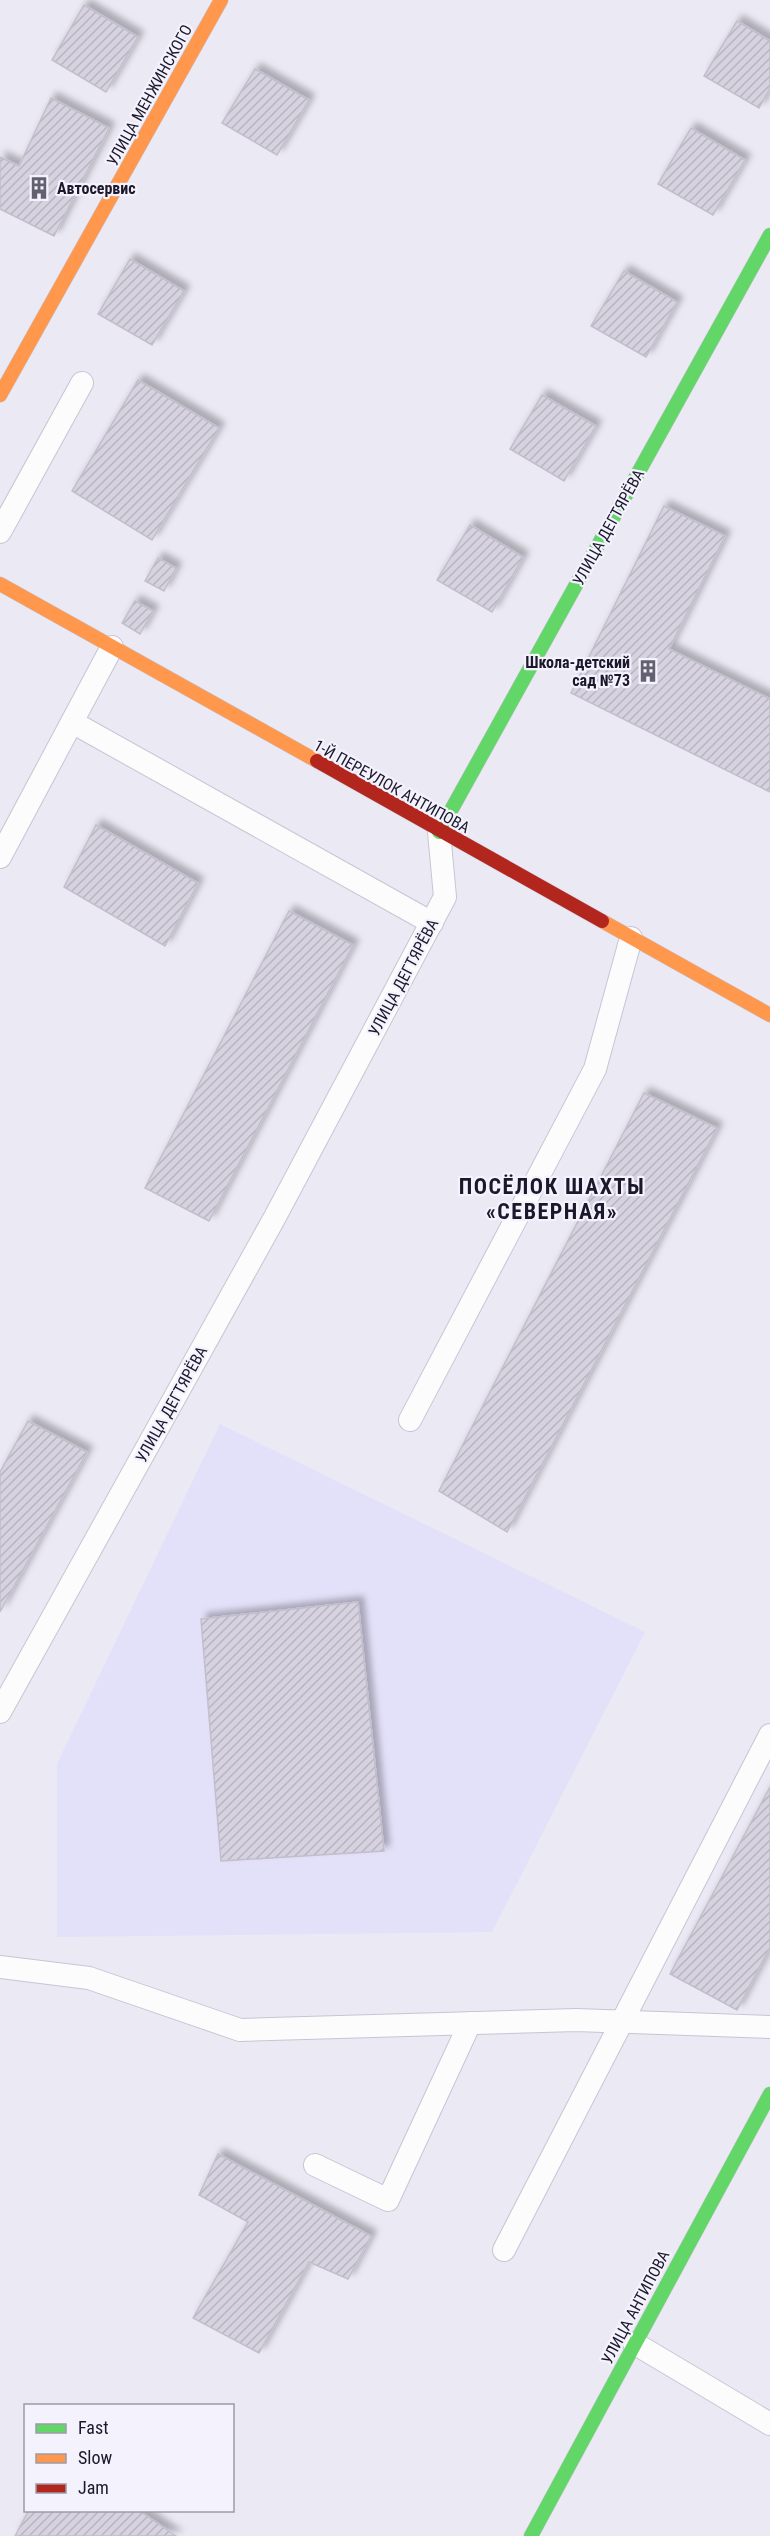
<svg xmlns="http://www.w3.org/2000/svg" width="770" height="2536" font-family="'Roboto Condensed',sans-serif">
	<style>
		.built { fill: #e3e0f9 }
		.building { fill: url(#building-hatch); stroke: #c3becb; stroke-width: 1.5; filter: url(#shadow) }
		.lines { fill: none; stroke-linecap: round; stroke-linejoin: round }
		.lane-casing { stroke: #c7c5d4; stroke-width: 24 }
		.fast-casing { stroke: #c7c5d4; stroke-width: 15 }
		.slow-casing { stroke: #c7c5d4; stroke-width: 15 }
		.jam-casing { stroke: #c7c5d4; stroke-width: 15 }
		.lane { stroke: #fcfcfd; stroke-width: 22 }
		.fast { stroke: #63d668; stroke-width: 14 }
		.slow { stroke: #ff974d; stroke-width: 14 }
		.jam { stroke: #b3261e; stroke-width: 14 }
		.labels { text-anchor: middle; stroke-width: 4.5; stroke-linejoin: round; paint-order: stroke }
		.street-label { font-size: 16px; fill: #1b182b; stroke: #f4f2fd }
		.poi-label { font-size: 16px; font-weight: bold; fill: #1b182b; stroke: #f4f2fd; text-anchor: start }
		.district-label { font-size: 22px; font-weight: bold; letter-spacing: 1.5px; fill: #1b182b; stroke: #f4f2fd }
	</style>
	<defs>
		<pattern id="building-hatch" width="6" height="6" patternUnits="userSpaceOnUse" patternTransform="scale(1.5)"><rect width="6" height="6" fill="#d7d2e0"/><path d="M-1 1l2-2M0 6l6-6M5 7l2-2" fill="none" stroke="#b8b4c0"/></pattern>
		<filter id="shadow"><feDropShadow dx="5.5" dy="-5.5" stdDeviation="3" flood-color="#0004"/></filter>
	</defs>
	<rect width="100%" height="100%" fill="#eae9f4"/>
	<!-- built -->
	<polygon class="built" points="220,1424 645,1632 492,1932 57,1937 57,1764"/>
	<!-- building -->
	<g class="building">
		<polygon points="84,5 138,37 106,92 52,60"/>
		<polygon points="737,21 770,41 770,88 759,108 704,76"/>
		<polygon points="255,69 309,100 277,155 222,123"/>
		<polygon points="51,98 109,128 54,236 0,209 0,157 19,166"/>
		<polygon points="691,128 745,160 713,215 658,184"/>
		<polygon points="130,259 184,291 152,345 98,314"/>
		<polygon points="624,271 677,302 646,357 591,326"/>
		<polygon points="138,380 219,428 152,540 72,491"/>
		<polygon points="542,395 596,426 564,481 510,449"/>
		<polygon points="664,506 725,536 669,649 770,699 770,792 571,693"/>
		<polygon points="470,525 523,557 492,612 437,580"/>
		<polygon points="158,558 176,568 164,591 145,581"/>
		<polygon points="135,601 153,611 140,634 122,623"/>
		<polygon points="96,825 198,883 165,946 64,887"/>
		<polygon points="289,911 353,945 209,1221 145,1188"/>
		<polygon points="644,1093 717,1128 507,1532 439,1491"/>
		<polygon points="28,1421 87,1452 0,1612 0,1472"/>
		<polygon points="358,1602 384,1851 221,1861 201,1619"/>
		<polygon points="770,1787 770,1947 737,2010 670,1974"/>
		<polygon points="218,2154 371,2236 348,2279 309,2262 259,2353 193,2318 248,2222 199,2195"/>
		<polygon points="29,2510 138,2510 176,2536 15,2536"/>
	</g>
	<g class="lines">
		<!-- lane casing -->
		<g class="lane-casing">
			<g id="lane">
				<polyline points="0,532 82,383"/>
				<polyline points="72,722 432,923"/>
				<polyline points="0,857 112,647"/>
				<polyline points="410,1420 595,1069 631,938"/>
				<polyline points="0,1712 275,1217 445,897 439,832"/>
				<polyline points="0,1967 89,1978 240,2030 576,2020 770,2027"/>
				<polyline points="315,2165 388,2200 470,2023"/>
				<polyline points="504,2250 770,1735"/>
				<polyline points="634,2343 770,2424"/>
			</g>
		</g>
		<!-- fast casing -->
		<g class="fast-casing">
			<g id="fast">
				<polyline points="439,832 770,235"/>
				<polyline points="531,2536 770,2094"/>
			</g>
		</g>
		<!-- slow casing -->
		<g class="slow-casing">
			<g id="slow">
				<polyline points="0,395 221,0"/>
				<polyline points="0,584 317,761"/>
				<polyline points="602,921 770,1015"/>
			</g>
		</g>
		<!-- jam casing -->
		<g class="jam-casing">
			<polyline id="jam" points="317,761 602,921"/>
		</g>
		<!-- lane -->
		<use href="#lane" class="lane"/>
		<!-- fast -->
		<use href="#fast" class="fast"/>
		<!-- slow -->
		<use href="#slow" class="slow"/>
		<!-- jam -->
		<use href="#jam" class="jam"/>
	</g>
	<!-- icons -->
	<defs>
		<g id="building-bare" transform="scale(1.8)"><path d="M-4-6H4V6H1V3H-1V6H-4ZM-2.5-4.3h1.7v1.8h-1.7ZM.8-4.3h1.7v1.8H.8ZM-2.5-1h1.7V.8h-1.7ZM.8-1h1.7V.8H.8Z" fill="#636171" stroke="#f4f2fd" stroke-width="2.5" paint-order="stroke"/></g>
	</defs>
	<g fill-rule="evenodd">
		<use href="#building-bare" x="39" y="188"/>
		<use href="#building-bare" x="648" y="671"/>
	</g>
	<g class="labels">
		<!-- street labels -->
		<g class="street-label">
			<text transform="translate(149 95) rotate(-61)" y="6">УЛИЦА МЕНЖИНСКОГО</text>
			<text transform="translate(608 527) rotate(-61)" y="6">УЛИЦА ДЕГТЯРЁВА</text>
			<text transform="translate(392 786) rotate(29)" y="6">1-Й ПЕРЕУЛОК АНТИПОВА</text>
			<text transform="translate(403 977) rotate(-62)" y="6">УЛИЦА ДЕГТЯРЁВА</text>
			<text transform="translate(171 1404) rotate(-61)" y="6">УЛИЦА ДЕГТЯРЁВА</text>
			<text transform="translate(635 2307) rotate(-62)" y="6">УЛИЦА АНТИПОВА</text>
		</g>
		<!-- poi labels -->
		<g class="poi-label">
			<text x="57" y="194">Автосервис</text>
			<text x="630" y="668" text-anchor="end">Школа-детский<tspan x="630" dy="18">сад №73</tspan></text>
		</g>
		<!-- district labels -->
		<g class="district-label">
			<text x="552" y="1194">ПОСЁЛОК ШАХТЫ<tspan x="552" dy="25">«СЕВЕРНАЯ»</tspan></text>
		</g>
	</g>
	<!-- legend -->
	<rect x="24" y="2404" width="210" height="108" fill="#f4f2fd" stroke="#9d9ba9" stroke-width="1.5"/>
	<rect x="36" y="2424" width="30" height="9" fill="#63d668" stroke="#9d9ba9" stroke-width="1.5"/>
	<text x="78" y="2434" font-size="18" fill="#1b182b">Fast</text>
	<rect x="36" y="2454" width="30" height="9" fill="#ff974d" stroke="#9d9ba9" stroke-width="1.5"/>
	<text x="78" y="2464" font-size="18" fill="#1b182b">Slow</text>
	<rect x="36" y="2484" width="30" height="9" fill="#b3261e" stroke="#9d9ba9" stroke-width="1.5"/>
	<text x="78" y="2494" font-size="18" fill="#1b182b">Jam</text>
</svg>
